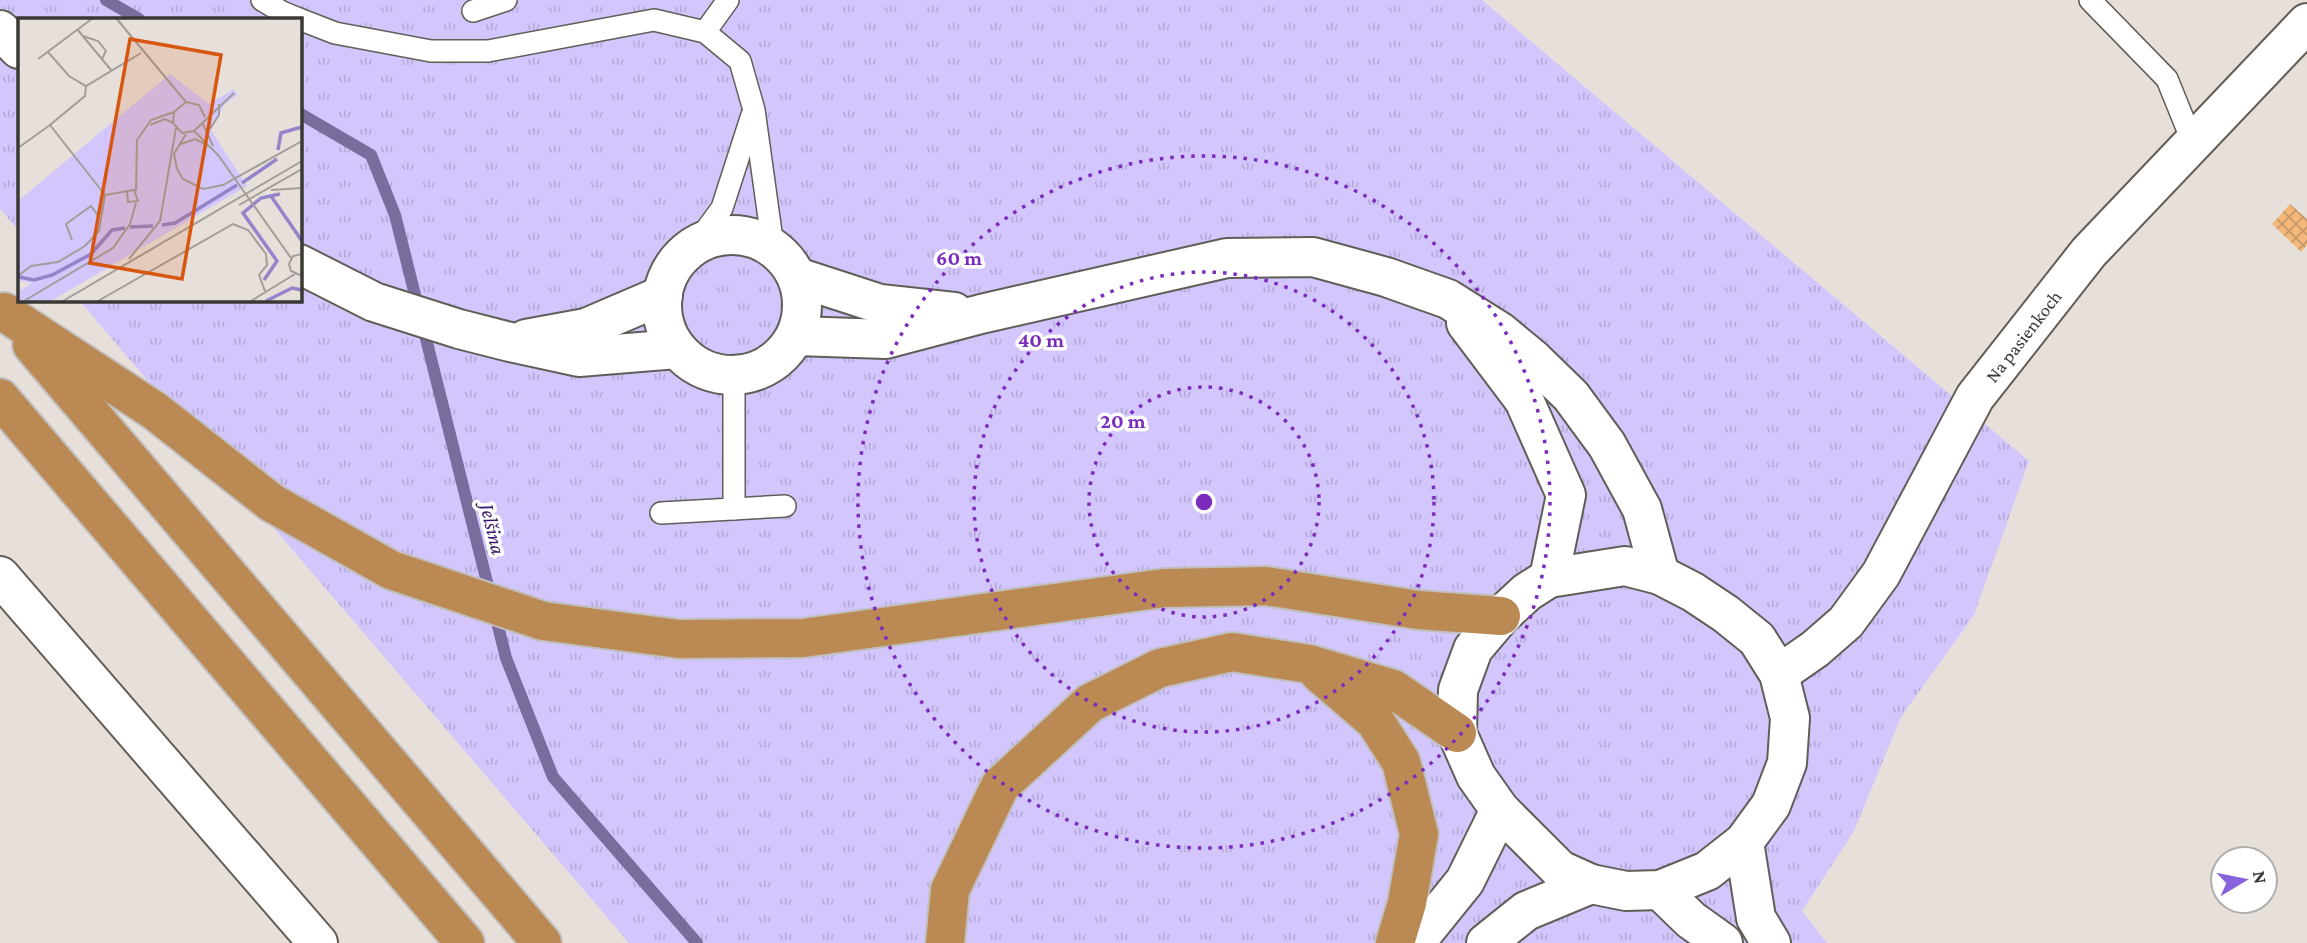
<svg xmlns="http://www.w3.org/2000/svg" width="2307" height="943" font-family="'Crimson Pro',serif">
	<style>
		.grass { fill: url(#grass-tufts) }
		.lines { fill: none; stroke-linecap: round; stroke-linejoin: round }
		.stream { stroke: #7a6d9d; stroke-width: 12 }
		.building { fill: url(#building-cross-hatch) }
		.service-casing { stroke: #625d57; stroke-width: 24 }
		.minor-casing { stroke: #625d57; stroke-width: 42 }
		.motorway-casing { stroke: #c0bfbe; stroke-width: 42 }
		.service { stroke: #fff; stroke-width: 21 }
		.minor { stroke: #fff; stroke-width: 38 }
		.motorway { stroke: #bb8954; stroke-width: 38 }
		.ring { fill: none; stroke: #7b2cbf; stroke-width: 3.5; stroke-dasharray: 3.5 7 }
		.labels { text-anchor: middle; stroke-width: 7; stroke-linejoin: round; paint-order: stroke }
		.street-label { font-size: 19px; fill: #3a3835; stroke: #fff }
		.water-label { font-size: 21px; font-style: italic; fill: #361669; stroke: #fff }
		.inset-river { fill: none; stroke: #9584ca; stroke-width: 3.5 }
		.inset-road { fill: none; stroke: #a29d98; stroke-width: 2 }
		.view { fill: #d75610; fill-opacity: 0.15; stroke: #d75610; stroke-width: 3.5 }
		.inset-edge { fill: none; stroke: #3a3835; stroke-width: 3.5 }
		.centre { fill: #7b2cbf; stroke: #fff; stroke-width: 3.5 }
		.ring-label { font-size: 21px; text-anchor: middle; font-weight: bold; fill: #7b2cbf; stroke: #fff; stroke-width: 7; stroke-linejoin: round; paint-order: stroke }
	</style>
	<defs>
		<pattern id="grass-tufts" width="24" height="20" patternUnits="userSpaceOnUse" patternTransform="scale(1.75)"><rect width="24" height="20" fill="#d2c6fc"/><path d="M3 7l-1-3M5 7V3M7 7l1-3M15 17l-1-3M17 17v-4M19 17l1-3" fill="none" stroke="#b5abd9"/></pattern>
		<pattern id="building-cross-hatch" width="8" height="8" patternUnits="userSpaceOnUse" patternTransform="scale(1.75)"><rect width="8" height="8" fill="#f3b97b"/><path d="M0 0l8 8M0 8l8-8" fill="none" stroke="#c69766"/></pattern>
	</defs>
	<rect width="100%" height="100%" fill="#e7e0da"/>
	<!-- grass -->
	<polygon class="grass" points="0,0 1482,0 2029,461 1974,615 1901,717 1854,831 1802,911 1827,943 629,943 78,299 299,299 299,19 19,19 19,231 0,209"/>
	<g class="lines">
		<!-- stream -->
		<g class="stream">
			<polyline points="106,0 139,19"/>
			<polyline points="299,113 371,155 395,215 506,658 553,777 697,943"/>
		</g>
	</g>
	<!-- building -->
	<polygon class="building" points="2290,204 2307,219 2307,245 2301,252 2272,224"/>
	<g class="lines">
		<!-- service casing -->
		<g class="service-casing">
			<g id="service">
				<polyline points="262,0 282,12 299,19"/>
				<polyline points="2090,0 2167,79 2193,143"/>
				<polyline points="473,11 506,0"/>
				<polyline points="299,19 335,33 431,51 488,51 654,20 705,32 740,61 754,110 773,247"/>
				<polyline points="705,32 728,0"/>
				<polyline points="695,245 722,208 752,115"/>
				<polyline points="734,376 734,509"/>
				<polyline points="661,513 785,506"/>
			</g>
		</g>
		<!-- minor casing -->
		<g class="minor-casing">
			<g id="minor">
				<polyline points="0,30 19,49"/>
				<circle cx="732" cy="305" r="70"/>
				<polyline points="299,264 374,302 459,329 510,342 579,357 677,349"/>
				<polyline points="797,277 880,304 954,312"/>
				<polyline points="1466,323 1524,400 1566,495 1549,578"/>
				<polyline points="796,336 886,339 981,314 1227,258 1313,257 1386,277 1448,299 1499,331 1534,360 1571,396 1607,445 1642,509 1660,575"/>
				<polyline points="526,339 586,328 663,295"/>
				<polygon points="1625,566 1660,575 1693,592 1726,614 1757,639 1779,674 1790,718 1787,763 1771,805 1744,842 1707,871 1660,890 1626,891 1591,884 1560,870 1500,810 1476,776 1457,733 1458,690 1473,649 1501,616 1527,592 1549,578"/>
				<polyline points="0,576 318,943"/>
				<polyline points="1779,674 1815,649 1846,622 1881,574 1975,397 2089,252 2307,23"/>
				<polyline points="1744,842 1756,918 1771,943"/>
				<polyline points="1660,890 1691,920 1723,943"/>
				<polyline points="1415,943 1465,881 1500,810"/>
				<polyline points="1486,943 1526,911 1591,884"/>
			</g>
		</g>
		<!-- motorway casing -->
		<g class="motorway-casing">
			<g id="motorway">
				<polyline points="4,312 155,411 272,503 391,570 543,621 679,639 803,638 1164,588 1266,586 1418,610 1501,616"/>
				<polyline points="32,345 542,943"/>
				<polyline points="0,398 465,943"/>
				<polyline points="1319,673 1375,721 1401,762 1419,834 1407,903 1395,943"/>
				<polyline points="945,943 950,890 1000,786 1090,703 1160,668 1232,652 1309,664 1393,689 1457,733"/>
			</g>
		</g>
		<!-- service -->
		<use href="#service" class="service"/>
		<!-- minor -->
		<use href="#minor" class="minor"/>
		<!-- motorway -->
		<use href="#motorway" class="motorway"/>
	</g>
	<!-- distance rings -->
	<g class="ring">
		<circle cx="1204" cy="502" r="115"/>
		<circle cx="1204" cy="502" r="230"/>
		<circle cx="1204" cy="502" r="346"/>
	</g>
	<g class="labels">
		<!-- street labels -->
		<g class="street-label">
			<text transform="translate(2023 336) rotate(-52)" y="7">Na pasienkoch</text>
		</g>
		<!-- water labels -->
		<g class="water-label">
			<text transform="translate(493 529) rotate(76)" y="7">Jelšina</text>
		</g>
	</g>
	<!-- overview -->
	<g transform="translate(18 18)">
		<rect width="284" height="284" fill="#e7e0da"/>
		<path d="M152,56L191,86L216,71L219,77L206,87L193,112L229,168L33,283H0V274L14,265L0,262V183Z" fill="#d2c6fc"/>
		<path class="inset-river" d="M260,132L263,115L284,109M224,165L259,141M253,178L284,223M144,207L157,205L219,167M112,209L135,208M1,259L16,262L34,257L73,236L94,212L107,210M246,262L259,243L225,195L243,180L262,176M248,283L274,270L284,272"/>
		<path class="inset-road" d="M98,0L168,84M59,11L93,52M65,18L80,23L88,33L84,41M30,34L51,58L68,68L123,35M20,41L75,0M68,68L67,78L32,107L87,177M187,99L181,87L168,84L156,94L155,105L164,115L176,113L216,75M185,106L195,128M132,107L147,101L155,105M192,111L201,97V86M176,113L200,137L273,240M168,116L156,136L159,151L165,161L185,171L205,167L284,123M163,126L177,121L191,128M0,130L32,107M253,172L284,170M118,173L119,122L133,102L156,94M221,187L284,151M54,222L48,206L73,188L81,199M284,236L275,238L271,246L273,253L284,258M111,241L142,203L158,110M0,258L13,248L40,244L67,228L81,213L87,177L116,172L120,183L110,184L109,174M6,283L95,230L112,206L118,185M45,283L284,143M80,283L215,206L230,212L248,236L249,247L241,257L247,273M233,283L277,256"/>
		<path class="view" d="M112,21L203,37L164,261L72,245Z"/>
		<rect width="284" height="284" class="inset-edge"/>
	</g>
	<circle cx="1204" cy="502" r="10" class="centre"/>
	<g class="ring-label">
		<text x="959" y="265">60 m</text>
		<text x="1041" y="347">40 m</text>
		<text x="1123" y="428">20 m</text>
	</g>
	<!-- north arrow -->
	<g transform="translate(2244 880) rotate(80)"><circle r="33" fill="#ffffff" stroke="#b0afae" stroke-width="2"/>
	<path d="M0-5L12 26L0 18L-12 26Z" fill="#8863de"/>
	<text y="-10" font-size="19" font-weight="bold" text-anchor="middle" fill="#3a3835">N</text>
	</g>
</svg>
